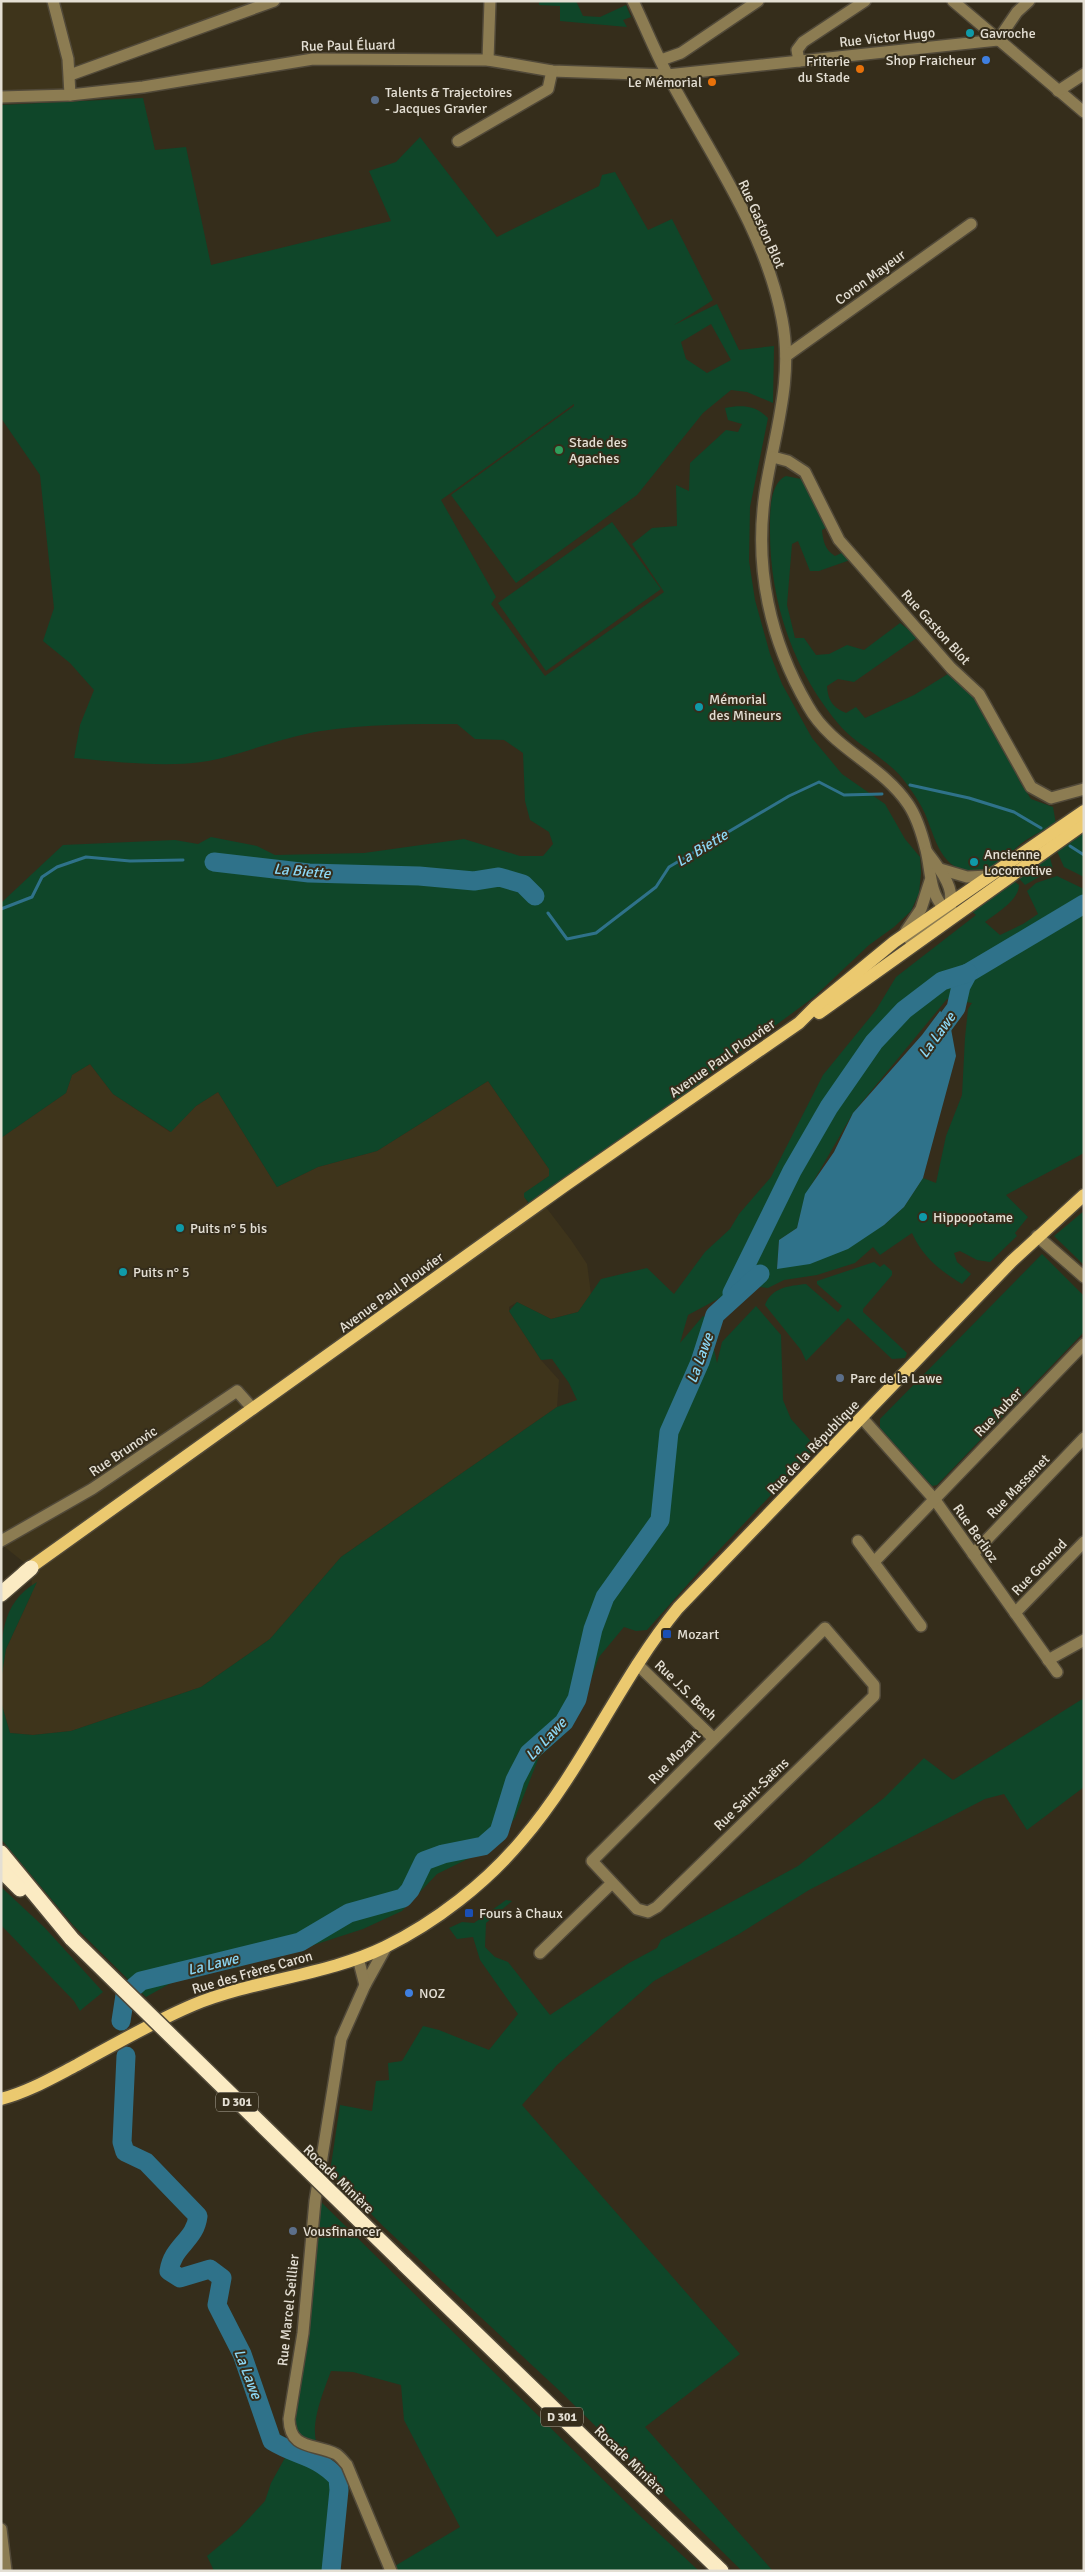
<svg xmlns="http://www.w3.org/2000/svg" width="1085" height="2572" font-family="Signika,sans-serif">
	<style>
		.built { fill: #3e341b }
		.green { fill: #0f4629; fill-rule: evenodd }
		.water { fill: #2f728a }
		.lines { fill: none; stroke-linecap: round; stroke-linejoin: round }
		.stream { stroke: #2f728a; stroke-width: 3 }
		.river { stroke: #2f728a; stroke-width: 19 }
		.minor-casing { stroke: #514939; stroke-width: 14 }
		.major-casing { stroke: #514939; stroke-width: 15 }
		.highway-casing { stroke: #514939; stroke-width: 18 }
		.minor { stroke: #8c7c52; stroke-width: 11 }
		.major { stroke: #ebc96f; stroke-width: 12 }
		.highway { stroke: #fbebc3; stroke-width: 15 }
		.highway-bridge-casing { stroke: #514939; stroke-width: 18; stroke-linecap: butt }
		.highway-bridge { stroke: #fbebc3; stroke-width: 15 }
		.culture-dot { fill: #0f9aa8; stroke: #352d1b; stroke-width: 2 }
		.shop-dot { fill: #3f7fe0; stroke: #352d1b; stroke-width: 2 }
		.food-dot { fill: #e8710a; stroke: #352d1b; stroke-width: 2 }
		.service-dot { fill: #5c6f8a; stroke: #352d1b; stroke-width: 2 }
		.leisure-dot { fill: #2e9e5b; stroke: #352d1b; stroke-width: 2 }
		.transit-dot { fill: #1a4fb4; stroke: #352d1b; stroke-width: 2 }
		.labels { text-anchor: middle; stroke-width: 4; stroke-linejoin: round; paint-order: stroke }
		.shield { fill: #352d1b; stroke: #b0aa9c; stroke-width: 1 }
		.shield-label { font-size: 12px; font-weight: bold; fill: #e4dfd4 }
		.poi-label { font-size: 14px; fill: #e4dfd4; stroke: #352d1b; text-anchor: start }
		.street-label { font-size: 14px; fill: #e4dfd4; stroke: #352d1b }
		.water-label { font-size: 15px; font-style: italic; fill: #8cd7f5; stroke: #352d1b }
	</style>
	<rect width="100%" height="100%" fill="#352d1b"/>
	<!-- built -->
	<g class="built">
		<polygon points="1,1 260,1 70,75 70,95 1,91"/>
		<polygon points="90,1064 113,1094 170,1132 196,1106 218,1092 277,1187 318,1167 377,1151 488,1081 549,1169 549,1176 524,1194 530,1210 542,1202 571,1240 587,1264 591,1294 578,1312 551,1319 517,1302 509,1307 509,1311 541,1360 559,1380 557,1407 341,1557 270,1639 201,1687 71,1731 33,1735 10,1733 1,1702 1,1680 6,1649 32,1593 31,1568 1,1544 1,1138 66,1093 72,1075"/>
	</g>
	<!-- green -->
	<g class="green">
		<polygon points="539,1 576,1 583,16 600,17 626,5 631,17 623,20 627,27 560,21 560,6 539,5"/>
		<path d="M143,98L155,150L186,147L211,265L391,221L369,171L396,162L420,137L497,237L599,186L602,175L615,172L648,230L672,219L713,300L674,325L717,304L739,350L774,346L773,403L747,392L731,390L703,413L637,495L516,583L451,495L574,406V404L441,500L496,597L491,604L545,676L664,592L632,544L652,528L677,526L676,485L689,491L690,463L726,430L738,432L742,424L728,420L725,408C742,405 755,405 768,418L750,507L749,561L755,600L770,654L782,684L812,738L842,774L885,804L905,839L920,857L921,873L919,893L911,911L894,927L869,945L814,997L707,1076L693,1090L529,1203L524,1197V1193L549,1176V1169L488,1081L377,1151L318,1167L277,1187L218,1092L196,1106L171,1132L113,1094L90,1064L72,1075L66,1093L1,1138V903L63,845L175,840L198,844L211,837L257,846L275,855L364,853L464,839L520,856H543L553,844L549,832L530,820L525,801L523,753L504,740L475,739L457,724C412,724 366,724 321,731C285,737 253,750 218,759C177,769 117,762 74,758L80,725L94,690L70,663L43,641L54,608L40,475L1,418V105ZM711,324L731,360L707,373L686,359L681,342Z"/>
		<path d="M786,476L801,479L829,526L822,530C823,541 825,550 835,556L844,552L850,560L819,571H810L798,541L792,544L787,605L795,638H804L816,655L829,654L847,645L864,650L900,623L918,637L854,682L838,679L827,686C828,700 832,707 846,713L856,707L865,718L914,695L951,672L975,695L996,730L1020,782L1031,799L1053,807L1056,824C1046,829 1035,834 1026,840C1006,854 992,877 964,870C936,864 933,825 920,804C915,795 909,787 903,779C886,758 860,747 842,728C793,672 769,600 770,527C770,511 770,483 786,476Z"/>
		<polygon points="612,522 661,589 546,671 498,603"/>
		<polygon points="1084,830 1084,877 1064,867 1056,849"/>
		<polygon points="1049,854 1053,869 1025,885 1016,875"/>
		<path d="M1057,876L1084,889V1153L1006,1195L1028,1217L1015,1233L1017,1236L990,1262L977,1260L960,1251L954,1253L957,1262L971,1274L962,1284C939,1270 923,1257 912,1233L880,1255L873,1247L855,1263L817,1275L784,1280L768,1288L744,1285L688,1315L680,1343L703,1316L719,1325L711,1336L717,1363L722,1342L756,1306L781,1335L783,1400L791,1419L816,1447L704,1566L647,1630L636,1631L624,1627L599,1657L579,1712L565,1733L539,1757L515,1818L494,1846L437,1874L402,1911L363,1929L286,1954L211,1970L171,1983L146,1997L73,1925L1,1839V1702L10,1733L33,1735L71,1731L201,1687L270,1639L341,1557L557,1407L577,1400L569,1383L552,1359L541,1360L509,1311L517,1302L551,1319L578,1312L601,1279L647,1268L674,1294L705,1252L730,1229L739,1214L771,1177L823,1075L876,1010L896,977L976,915L969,909L1012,879L1019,885C1019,900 997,913 985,922L1000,935L1023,924L1038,914L1027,891L1036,883ZM947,999L972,1003L968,1009L965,1038L962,1095L946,1136L936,1183L923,1178L904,1207L884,1225L777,1269L779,1240L797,1228L805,1196L853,1113Z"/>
		<polygon points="1084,1211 1084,1265 1054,1236"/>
		<polygon points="1042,1254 1084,1296 1084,1332 937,1485 932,1486 880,1428 880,1419"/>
		<path d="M874,1262L880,1267L884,1264L892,1271V1275L863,1309V1312L907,1353L905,1358L892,1359L848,1318L806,1361L801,1350L765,1305C772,1287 789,1286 806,1284L838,1312L842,1306L817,1284V1281Z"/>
		<path d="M37,1582L6,1649L1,1680C1,1638 0,1604 37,1582Z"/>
		<polygon points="1084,1698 1084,1787 1027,1830 1004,1794 985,1799 809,1890 739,1934 654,1981 557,2065 522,2105 740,2354 645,2427 773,2571 742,2571 563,2394 383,2226 330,2172 340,2105 372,2111 376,2081 389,2080 388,2063 402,2061 423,2026 439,2030 489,2050 518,2014 480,1960 473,1937 457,1939 449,1928 462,1922 474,1923 506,1900 512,1901 486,1923 485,1947 495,1957 508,1962 550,2015 629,1963 657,1948 661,1940 798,1866 884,1798 924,1758 953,1780"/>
		<polygon points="1,1887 45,1928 103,1992 82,2009 80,2011 74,2001 1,1925"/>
		<path d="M319,2200L638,2514L699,2571H391L390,2569L460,2527L404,2420L401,2385L353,2372L331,2371C324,2390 311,2421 316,2441C318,2449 319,2453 319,2461L338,2478L339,2490L331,2571H214L207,2556L237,2531L265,2501L271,2483L291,2447L289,2428Z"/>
	</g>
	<!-- water -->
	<polygon class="water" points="940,1011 949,1018 956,1056 923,1178 904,1207 884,1225 848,1249 810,1264 777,1269 779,1240 797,1228 805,1194 834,1152 853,1113 922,1035"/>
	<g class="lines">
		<!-- stream -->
		<g class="stream">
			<polyline points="910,785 969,798 1014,812 1041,828"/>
			<polyline points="1070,846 1084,855"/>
			<polyline points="1,909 32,897 42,877 57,867 86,857 130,861 183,860"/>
			<polyline points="548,913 567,939 596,933 656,887 669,867 789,796 819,782 844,795 882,794"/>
		</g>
		<!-- river -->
		<g class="river">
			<polyline points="214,862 309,873 419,876 474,881 499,877 523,884 535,896"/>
			<polyline points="934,1038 956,1008 961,986 968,973 1084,904"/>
			<polyline points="732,1293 792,1171 829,1107 874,1042 904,1010 942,981 968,973"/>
			<polyline points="121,2021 125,1995 141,1981 300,1942 349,1913 403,1898 410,1890 424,1861 443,1854 483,1846 499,1832 515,1780 529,1753 564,1722 577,1699 593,1629 605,1597 660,1520 669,1432 700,1362 715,1315 760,1274"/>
			<path d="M126,2056L122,2142L125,2152L146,2162L198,2216C195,2241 173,2245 169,2271L180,2278L210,2269L222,2278L217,2305L242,2354L272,2441C298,2457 315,2454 338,2478L339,2490L331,2571"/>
		</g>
		<!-- minor casing -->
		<g class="minor-casing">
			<g id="minor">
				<polyline points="53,1 68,59 70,95"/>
				<path d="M633,1C646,28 657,57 672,83C713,158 766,234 782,319C794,380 774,434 765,493C754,568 770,641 808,706C832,749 881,764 908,804C917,817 922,834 926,850C931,870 929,891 943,907L951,909"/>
				<polyline points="953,1 1084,112"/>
				<polyline points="998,40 1017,12 1029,1"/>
				<polyline points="488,60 490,1"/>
				<polyline points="661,60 681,53 758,1"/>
				<polyline points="799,61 797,50 803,42 865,1"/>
				<polyline points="70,75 274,1"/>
				<polyline points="1058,91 1084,74"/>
				<polyline points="1,97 70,95 143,87 313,59 488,60 552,71 667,75 998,40"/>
				<polyline points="458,141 548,89 552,71"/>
				<polyline points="786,356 971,224"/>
				<polyline points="773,457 788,461 805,472 839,540 951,668 979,694 1031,787 1051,798 1084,789"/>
				<polyline points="940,869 967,877 989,876"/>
				<polyline points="906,931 921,909 930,881"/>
				<path d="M910,940C956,907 965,901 927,852"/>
				<polyline points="1037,1236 1084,1277"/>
				<polyline points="862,1418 935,1500 1057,1672"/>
				<polyline points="1,1541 92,1489 237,1391 253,1409"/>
				<polyline points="858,1541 921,1626"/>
				<polyline points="973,1554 1084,1438"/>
				<polyline points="874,1562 1084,1344"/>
				<polyline points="1015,1613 1084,1542"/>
				<polygon points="825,1628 874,1685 874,1696 657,1907 648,1912 637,1909 592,1861"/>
				<polyline points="1048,1660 1084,1640"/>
				<polyline points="637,1664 713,1738"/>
				<path d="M386,1947L365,1985L341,2039L315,2201L303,2333L289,2419C290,2451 315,2443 336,2454C340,2456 344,2462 347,2465L391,2571"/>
				<polyline points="540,1953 612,1883"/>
				<polyline points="358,1958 365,1985"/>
				<polyline points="1,2529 6,2571"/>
			</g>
		</g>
		<!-- major casing -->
		<g class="major-casing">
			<g id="major">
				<polyline points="819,1013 1084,824"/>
				<polyline points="24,1572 567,1184 799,1023 815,1007 894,942 1084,811"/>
				<path d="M1,2099C28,2092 52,2078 77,2065C115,2044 153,2022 193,2005C253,1980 328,1975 385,1947C436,1922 486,1883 522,1840C583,1769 619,1680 678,1608L1012,1261L1084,1195"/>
			</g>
		</g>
		<!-- highway casing -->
		<g class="highway-casing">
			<g id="highway">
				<polyline points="1,1594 31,1568"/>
				<polyline points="1,1853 72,1939"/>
				<polyline points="1,1870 20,1889"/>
				<polyline points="403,2263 721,2571"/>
			</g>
		</g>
		<!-- minor -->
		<use href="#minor" class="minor"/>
		<!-- major -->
		<use href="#major" class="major"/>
		<!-- highway -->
		<use href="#highway" class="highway"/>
		<!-- highway-bridge casing -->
		<g class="highway-bridge-casing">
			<polyline id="highway-bridge" points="72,1939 403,2263"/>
		</g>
		<!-- highway-bridge -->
		<use href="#highway-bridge" class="highway-bridge"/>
	</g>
	<!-- markers -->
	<g class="culture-dot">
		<circle cx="970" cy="33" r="5"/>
		<circle cx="699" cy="707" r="5"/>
		<circle cx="974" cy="862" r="5"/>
		<circle cx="923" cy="1217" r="5"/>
		<circle cx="180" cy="1228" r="5"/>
		<circle cx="123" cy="1272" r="5"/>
	</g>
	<g class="shop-dot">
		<circle cx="986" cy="60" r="5"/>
		<circle cx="409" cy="1993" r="5"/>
	</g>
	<g class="food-dot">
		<circle cx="860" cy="69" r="5"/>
		<circle cx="712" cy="82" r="5"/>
	</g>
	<g class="service-dot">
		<circle cx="375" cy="100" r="5"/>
		<circle cx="840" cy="1378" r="5"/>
		<circle cx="293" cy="2231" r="5"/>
	</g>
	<circle class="leisure-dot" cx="559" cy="450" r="5"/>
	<g class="transit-dot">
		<rect x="662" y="1629" width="10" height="10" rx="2.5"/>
		<rect x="464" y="1908" width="10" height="10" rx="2.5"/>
	</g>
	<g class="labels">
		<!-- shield labels -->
		<g class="shield">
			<rect x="216" y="2092.5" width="42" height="19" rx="4"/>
			<rect x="541" y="2407.5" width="42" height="19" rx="4"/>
		</g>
		<g class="shield-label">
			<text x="237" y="2106">D 301</text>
			<text x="562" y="2421">D 301</text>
		</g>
		<!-- poi labels -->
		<g class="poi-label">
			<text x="980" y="38">Gavroche</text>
			<text x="976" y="65" text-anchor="end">Shop Fraicheur</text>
			<text x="850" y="66" text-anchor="end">Friterie<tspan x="850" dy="16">du Stade</tspan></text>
			<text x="702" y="87" text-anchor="end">Le Mémorial</text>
			<text x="385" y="97">Talents &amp; Trajectoires<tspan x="385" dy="16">- Jacques Gravier</tspan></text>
			<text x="569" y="447">Stade des<tspan x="569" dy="16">Agaches</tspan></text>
			<text x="709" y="704">Mémorial<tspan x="709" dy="16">des Mineurs</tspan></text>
			<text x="984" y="859">Ancienne<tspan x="984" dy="16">Locomotive</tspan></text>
			<text x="933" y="1222">Hippopotame</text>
			<text x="190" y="1233">Puits n° 5 bis</text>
			<text x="133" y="1277">Puits n° 5</text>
			<text x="850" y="1383">Parc de la Lawe</text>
			<text x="677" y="1639">Mozart</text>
			<text x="479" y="1918">Fours à Chaux</text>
			<text x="419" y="1998">NOZ</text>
			<text x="303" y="2236">Vousfinancer</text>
		</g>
		<!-- street labels -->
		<g class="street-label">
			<text transform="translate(887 37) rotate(-6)" y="5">Rue Victor Hugo</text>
			<text transform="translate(348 45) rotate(-1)" y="5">Rue Paul Éluard</text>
			<text transform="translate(762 224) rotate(66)" y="5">Rue Gaston Blot</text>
			<text transform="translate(870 277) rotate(-36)" y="5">Coron Mayeur</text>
			<text transform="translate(936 627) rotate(48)" y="5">Rue Gaston Blot</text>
			<text transform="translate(722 1058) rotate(-35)" y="5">Avenue Paul Plouvier</text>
			<text transform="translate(391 1292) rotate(-36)" y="5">Avenue Paul Plouvier</text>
			<text transform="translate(998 1412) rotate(-46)" y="5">Rue Auber</text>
			<text transform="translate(813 1447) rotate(-46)" y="5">Rue de la République</text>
			<text transform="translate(123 1451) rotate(-34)" y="5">Rue Brunovic</text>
			<text transform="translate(1018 1486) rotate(-46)" y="5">Rue Massenet</text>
			<text transform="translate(976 1533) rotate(55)" y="5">Rue Berlioz</text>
			<text transform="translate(1039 1567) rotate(-46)" y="5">Rue Gounod</text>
			<text transform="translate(686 1690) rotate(44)" y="5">Rue J.S. Bach</text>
			<text transform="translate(674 1757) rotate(-46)" y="5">Rue Mozart</text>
			<text transform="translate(751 1794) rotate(-44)" y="5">Rue Saint-Saëns</text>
			<text transform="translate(252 1972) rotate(-16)" y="5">Rue des Frères Caron</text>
			<text transform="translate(339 2179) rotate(44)" y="5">Rocade Minière</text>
			<text transform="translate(288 2310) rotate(-84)" y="5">Rue Marcel Seillier</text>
			<text transform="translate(630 2460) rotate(44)" y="5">Rocade Minière</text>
		</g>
		<!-- water labels -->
		<g class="water-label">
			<text transform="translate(702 848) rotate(-31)" y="5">La Biette</text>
			<text transform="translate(302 871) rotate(5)" y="5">La Biette</text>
			<text transform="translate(937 1035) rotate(-54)" y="5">La Lawe</text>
			<text transform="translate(700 1358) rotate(-70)" y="5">La Lawe</text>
			<text transform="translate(546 1739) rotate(-47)" y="5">La Lawe</text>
			<text transform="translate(213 1964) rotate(-14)" y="5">La Lawe</text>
			<text transform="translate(248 2374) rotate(69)" y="5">La Lawe</text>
		</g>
	</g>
	<!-- border -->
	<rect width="1085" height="2572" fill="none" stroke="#e4dfd4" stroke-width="5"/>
</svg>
